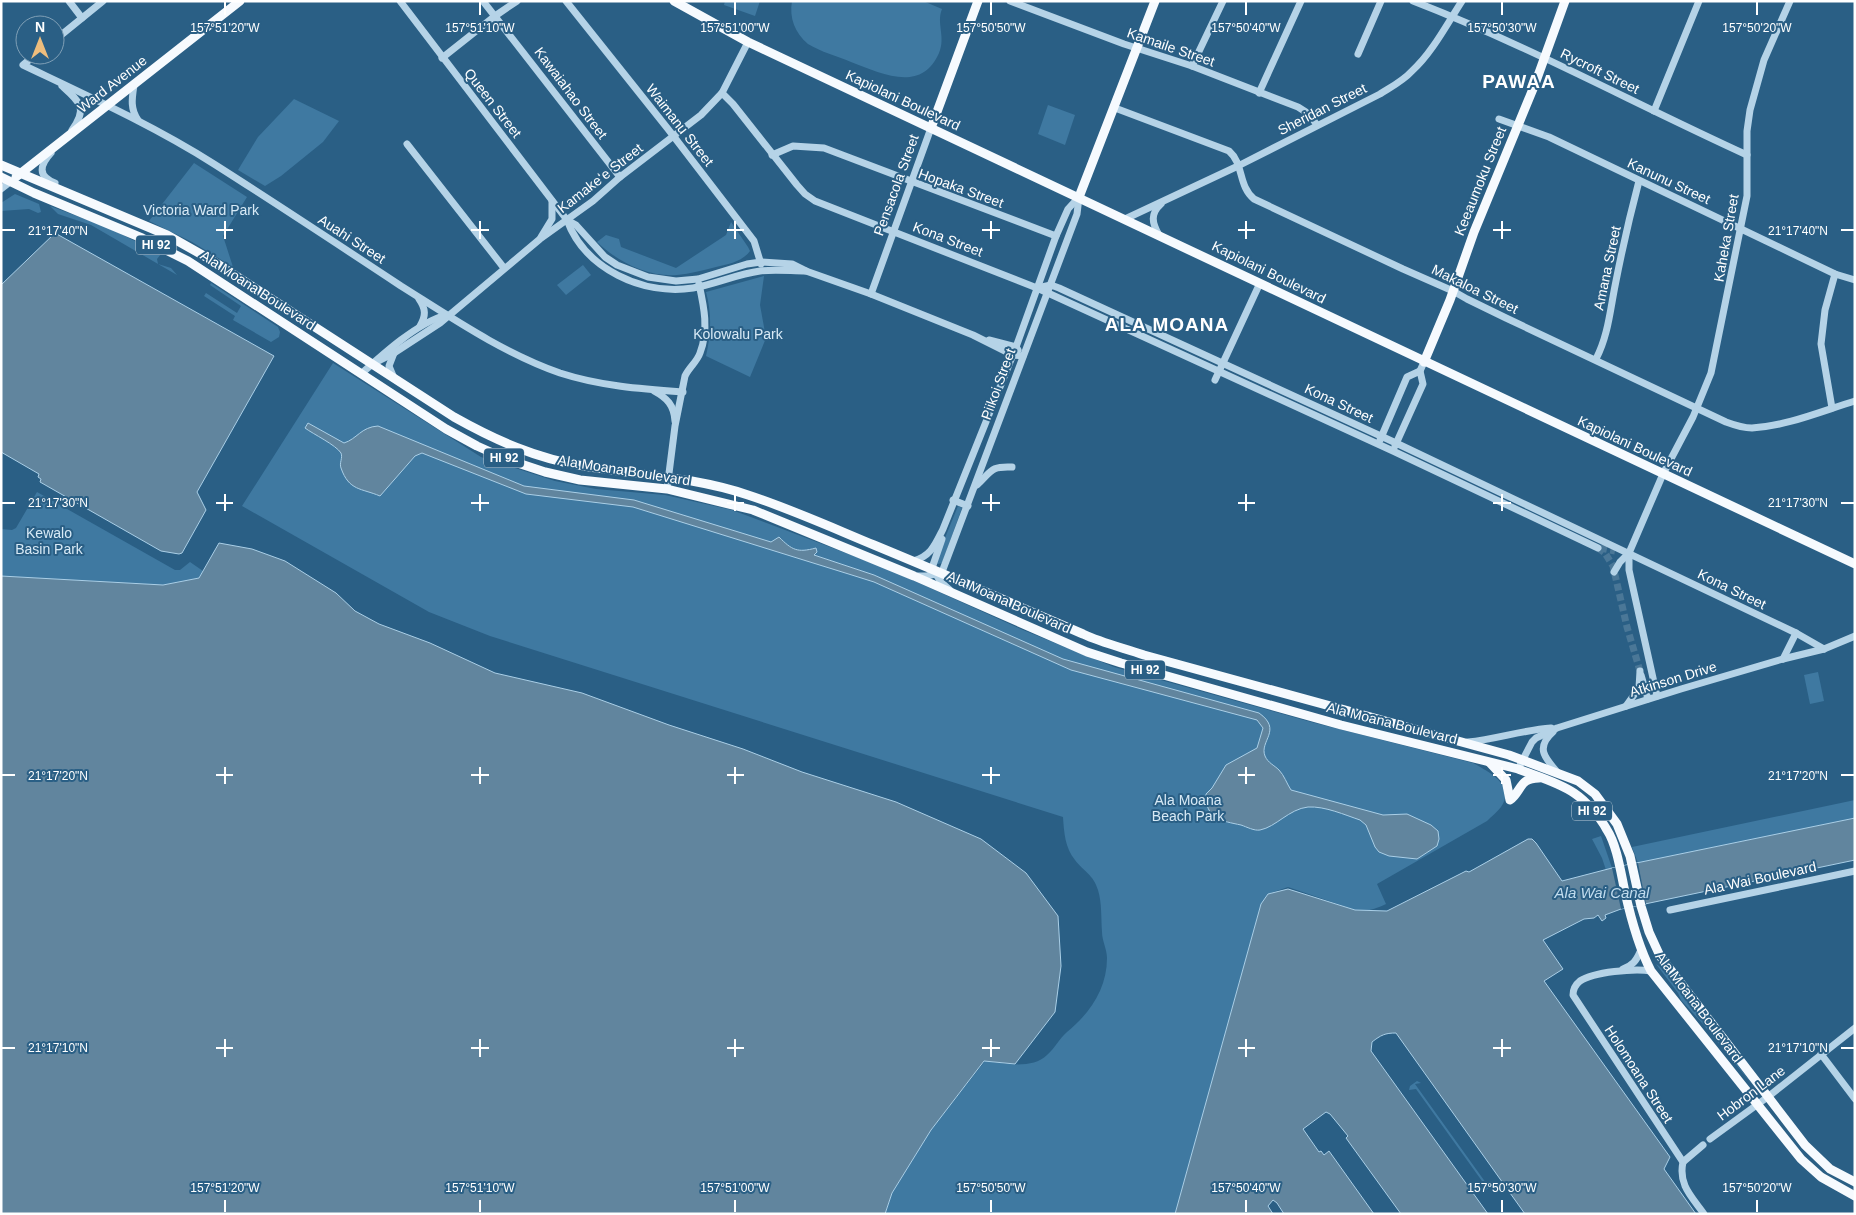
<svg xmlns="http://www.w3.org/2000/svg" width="1856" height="1215" font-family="Helvetica,sans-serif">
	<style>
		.green { fill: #3f79a1 }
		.water { fill: #61859e; stroke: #aacfe7 }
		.pier { fill: #2a5f85 }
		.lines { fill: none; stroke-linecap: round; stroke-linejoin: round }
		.minor-tunnel { stroke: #4a7797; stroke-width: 7; stroke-dasharray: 7 3.5; stroke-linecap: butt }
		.minor { stroke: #b5d3e7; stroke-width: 7 }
		.major { stroke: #f6fafe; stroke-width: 9 }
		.ticks { fill: none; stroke: #fff; stroke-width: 2 }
		.labels { text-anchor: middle; stroke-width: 4; stroke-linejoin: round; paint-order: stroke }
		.shield { fill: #2a5f85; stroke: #bfcfda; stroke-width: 1 }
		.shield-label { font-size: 12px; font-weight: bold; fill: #fff }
		.street-label { font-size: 14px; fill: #fff; stroke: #2a5f85 }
		.park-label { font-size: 14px; fill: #d8eaf6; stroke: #2a5f85 }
		.water-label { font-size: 15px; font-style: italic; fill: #c1dcee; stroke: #2a5f85 }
		.district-label { font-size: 19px; font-weight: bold; letter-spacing: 1px; fill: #fff; stroke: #2a5f85 }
		.ticks-label { font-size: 12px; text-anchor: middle; fill: #fff; stroke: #2a5f85; stroke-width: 4; stroke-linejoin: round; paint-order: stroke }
	</style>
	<rect width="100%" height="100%" fill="#2a5f85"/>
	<!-- green -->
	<g class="green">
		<polygon points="725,1 760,1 755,16 724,5"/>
		<path d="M792,1H923L942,9C936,23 946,37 939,53C921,94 881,73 851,62C837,56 821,52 808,44C795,33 789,18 792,1Z"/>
		<polygon points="294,99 339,121 323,142 281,176 265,186 238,170 258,137"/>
		<polygon points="1048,105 1075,115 1065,145 1038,134"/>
		<polygon points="194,163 247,197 223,236 233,267 192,242 149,221"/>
		<polygon points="15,194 39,204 41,212 38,213 29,209 1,211 1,203"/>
		<polygon points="50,206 109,228 161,254 157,259 158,264 171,268 177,275 91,225 58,214"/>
		<path d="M731,222L748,247L750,251C742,262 728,264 716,267C703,270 690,274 677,275C647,277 618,262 597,242L606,235L619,239L621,247L676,268L726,235Z"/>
		<polygon points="583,265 591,275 566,295 557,285"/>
		<path d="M764,276L760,305L766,338L750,377L706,356C711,334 712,314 706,292Z"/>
		<polygon points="211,283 278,327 280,332 279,337 271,342 233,320 235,316 204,296 206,293 237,313 241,306 210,285"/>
		<path d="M333,363L481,457L555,481L596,489L665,495L732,510L888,569L1023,630L1114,667L1311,722L1473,763C1489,772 1516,785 1501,807C1497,812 1491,817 1487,821L1377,884L1386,904C1375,909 1368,912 1355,910L1288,887L1268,894L1261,904L1175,1214H885L892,1193L931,1130L985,1061C1003,1063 1032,1070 1047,1055C1055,1048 1059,1039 1067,1032C1090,1013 1107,989 1107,958C1107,949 1102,941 1102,932C1101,918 1102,903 1098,890C1093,874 1084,872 1075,860C1065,848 1064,832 1063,817L490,636L429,612L242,506Z"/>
		<polygon points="37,492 175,570 180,570 190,562 203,571 199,578 163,585 1,576 1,529 12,530 16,528"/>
		<polygon points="958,506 962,508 942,563 938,564 936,563 938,555"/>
		<polygon points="1818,672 1824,701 1810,704 1804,675"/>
		<polygon points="1855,800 1855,818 1638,863 1632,847"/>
		<polygon points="1601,836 1612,868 1606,870 1602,858 1592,839"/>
		<polygon points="1656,964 1664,969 1755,1088 1702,1023 1681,1000 1678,993"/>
		<polygon points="1417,1081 1421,1083 1415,1084 1486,1183 1492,1182 1492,1185 1485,1191 1481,1189 1487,1188 1416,1089 1409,1090 1410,1086"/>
	</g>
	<!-- water -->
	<g class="water">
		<polygon points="55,233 274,356 197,492 206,510 182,553 179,554 161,551 40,482 41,479 38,477 39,474 1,452 1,285"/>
		<path d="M308,423L344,443C357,439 361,427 378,426L524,486L634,500L771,542L779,537C792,550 797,553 816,548L817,552L814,555L874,575L1063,659L1259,713C1283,730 1259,741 1265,756C1268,763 1274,765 1279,770C1284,775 1287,784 1291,790L1383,815L1407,814L1431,825L1438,831L1439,839L1437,846L1417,859L1389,856L1379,852L1375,847L1366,825L1360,820C1345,815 1325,806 1308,807C1289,809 1276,827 1260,830C1254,831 1247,827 1241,825C1222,821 1205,819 1206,794L1212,788L1226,765L1257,748L1263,728L1257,720L1071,670L874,582L855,576L633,507L526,494L422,453L415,456L380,496C361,488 349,491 341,468C339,463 343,458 341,453C336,445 313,434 305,428Z"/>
		<polygon points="219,543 252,549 285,561 336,593 355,611 379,624 430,643 495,673 582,693 669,725 743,749 802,772 896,802 981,839 1026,873 1058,916 1061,966 1055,1012 1015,1064 984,1061 931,1130 892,1193 885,1214 1,1214 1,576 163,585 199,578"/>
		<path d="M1855,818V860L1621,909L1605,915L1606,918L1602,921L1598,915L1594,918L1584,919L1543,940L1563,969L1544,981L1670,1157L1664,1169L1696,1214H1525L1396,1033C1385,1033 1381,1035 1372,1042L1371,1051L1488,1214H1401L1346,1138L1348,1136L1330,1114L1326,1112L1303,1129L1319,1152L1321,1151L1324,1155L1329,1151L1374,1214H1284L1277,1203L1273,1200L1268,1206L1273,1214H1175L1261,904L1268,894L1288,889L1355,910L1387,911L1466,871L1469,872L1528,839H1532L1536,843L1562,881L1612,868Z"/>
	</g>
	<!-- pier -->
	<polygon class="pier" points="1638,863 1646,904 1621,909 1612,868"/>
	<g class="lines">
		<!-- minor-tunnel -->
		<g class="minor-tunnel">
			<polyline points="1598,548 1605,553 1613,566 1627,627 1640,671"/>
			<polyline points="1600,548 1615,551"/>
		</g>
		<!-- minor -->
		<g class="minor">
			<polyline points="69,1 82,18"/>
			<path d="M400,1L567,220C585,269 643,296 693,288C716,284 737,274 760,271C775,269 791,271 806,271"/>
			<polyline points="483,1 620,177"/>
			<polyline points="566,1 668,129 754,241 761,264"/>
			<polyline points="1010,1 1124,44 1192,66 1298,107 1309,114 1317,125"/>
			<path d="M1413,1C1527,45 1635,104 1747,155"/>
			<polyline points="55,40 103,1"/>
			<polyline points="1358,54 1381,1"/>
			<path d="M35,55L23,65C88,96 154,126 214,164C277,204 339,245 401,286C452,318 503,353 560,373C600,386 641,389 683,392"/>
			<polyline points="442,58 495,16 517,1"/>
			<polyline points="1192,66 1223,1"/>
			<path d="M134,85C132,98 130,109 138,120"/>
			<path d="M62,86C80,102 88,108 72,130"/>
			<polyline points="722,93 733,104 797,185 805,194 815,201 1037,288 1393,451 1598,548"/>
			<polyline points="1259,93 1301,1"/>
			<path d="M1115,108L1229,151C1244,164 1238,186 1254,199L1403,269L1453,291L1467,299L1506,318L1726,422C1734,425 1744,428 1752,428C1787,426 1822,411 1855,401"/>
			<polyline points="1654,111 1699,1"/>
			<polyline points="1499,119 1549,137 1835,274 1855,280"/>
			<polyline points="407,144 504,268"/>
			<path d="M51,153C40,165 37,176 55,183"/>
			<polyline points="772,155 793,146 824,148 1056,236"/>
			<polyline points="1,189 10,182"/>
			<path d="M1125,219L1238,166L1380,94C1391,87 1403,81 1412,71C1432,53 1447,24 1462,1"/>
			<polyline points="567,220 576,225 605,257 617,265 648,277 676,281 698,279 747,264 761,262 792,264 806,271 871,294 973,335 1013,355 1023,356"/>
			<path d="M1159,235C1152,223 1150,214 1161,204"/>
			<polyline points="541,237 552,219 552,201"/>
			<polyline points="1037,288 1051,285 1059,288 1396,443 1796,633 1824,649"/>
			<polyline points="871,294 931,128"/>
			<path d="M419,299C426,309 426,316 420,326"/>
			<polyline points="989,340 1016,347 1018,350"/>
			<polyline points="394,353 389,366 394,378"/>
			<path d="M1596,359C1608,336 1610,311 1615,286C1622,250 1630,215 1639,181"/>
			<polyline points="372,364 394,353 440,323 540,239 593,201 620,177 701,115 722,93 748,42"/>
			<path d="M361,374C383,354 417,323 446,315"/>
			<polyline points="1215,380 1260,283"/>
			<path d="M654,391C667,398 674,405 675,421"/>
			<polyline points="1832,408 1821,344 1825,310 1835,274"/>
			<polyline points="1380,440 1407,377 1420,371"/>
			<polyline points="1395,446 1423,384 1420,371 1424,362"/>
			<path d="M977,485C992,471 990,466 1012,467"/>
			<path d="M667,489L675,426L685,376C689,367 697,362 700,353C709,330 704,307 699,284"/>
			<polyline points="953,500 968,506"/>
			<polyline points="942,539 932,568 941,582 950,590"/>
			<polyline points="1629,553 1629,570 1657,696"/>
			<path d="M913,561C931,556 935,545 943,529L1016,347L1056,236L1068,209L1079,197"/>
			<polyline points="1614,572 1620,562 1629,553 1663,474 1693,417 1711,373 1747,196 1747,131 1750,110 1764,60 1790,1"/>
			<polyline points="918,576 927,576 942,572 1077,214 1079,197"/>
			<polyline points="1783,659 1796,633"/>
			<polyline points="1641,675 1648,699"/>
			<polyline points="1626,706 1639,688 1640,671"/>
			<path d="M1553,732C1535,748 1545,758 1558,773"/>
			<path d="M1468,742C1497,739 1523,730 1551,728"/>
			<polyline points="1518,769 1532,742 1536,738 1557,728 1681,689 1783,659 1824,649 1855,636"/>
			<polyline points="1670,910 1855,871"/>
			<path d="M1623,969C1633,965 1636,961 1640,952"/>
			<path d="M1651,971C1635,968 1593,972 1580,981C1575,985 1573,990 1573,995L1683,1162C1678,1185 1692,1197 1704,1214"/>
			<polyline points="1821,1054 1855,1099"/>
			<polyline points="1710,1139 1769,1096 1855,1028"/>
			<polyline points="1683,1162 1703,1145"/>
		</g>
		<!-- major -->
		<g class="major">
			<polyline points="674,1 748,42 1855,564"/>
			<polyline points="931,128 978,1"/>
			<path d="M1,165L167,235L213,261L454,417C495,440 537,459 584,466C639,475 695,477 748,495C791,509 833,528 874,545C944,574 1014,604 1083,634C1102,643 1124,648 1144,655L1509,755L1578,781L1595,794L1617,824L1630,856L1641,906L1649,932L1660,956L1805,1145L1830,1169L1855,1182"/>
			<path d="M1,177L34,193L142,238L188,261L446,429L477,446L506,459L545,472L580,480L667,489L753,510L914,576L1087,652L1121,663L1341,725L1518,769C1536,776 1558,782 1574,793C1586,801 1600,817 1607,830C1617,845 1621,874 1625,892C1631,919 1638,946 1651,971L1801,1159L1821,1177L1855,1196"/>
			<polyline points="16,177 240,1"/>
			<polyline points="1079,197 1155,1"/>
			<polyline points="1424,362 1450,300 1474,232 1535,84 1565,1"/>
			<path d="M1490,763L1506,780L1510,800C1522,791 1519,778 1539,778"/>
		</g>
	</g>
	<!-- ticks -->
	<path class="ticks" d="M225,2V15M480,2V15M735,2V15M991,2V15M1246,2V15M1502,2V15M1757,2V15M225,221V239M480,221V239M735,221V239M991,221V239M1246,221V239M1502,221V239M2,230H15M216,230H233M471,230H489M727,230H744M982,230H1000M1238,230H1255M1493,230H1511M1841,230H1854M225,494V511M480,494V511M735,494V511M991,494V511M1246,494V511M1502,494V511M2,503H15M216,503H233M471,503H489M727,503H744M982,503H1000M1238,503H1255M1493,503H1511M1841,503H1854M225,767V784M480,767V784M735,767V784M991,767V784M1246,767V784M1502,767V784M2,775H15M216,775H233M471,775H489M727,775H744M982,775H1000M1238,775H1255M1493,775H1511M1841,775H1854M225,1039V1057M480,1039V1057M735,1039V1057M991,1039V1057M1246,1039V1057M1502,1039V1057M2,1048H15M216,1048H233M471,1048H489M727,1048H744M982,1048H1000M1238,1048H1255M1493,1048H1511M1841,1048H1854M225,1200V1212M480,1200V1212M735,1200V1212M991,1200V1212M1246,1200V1212M1502,1200V1212M1757,1200V1212"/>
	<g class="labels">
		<!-- shield labels -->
		<g class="shield">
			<rect x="136" y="235.5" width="40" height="19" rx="4"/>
			<rect x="484" y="448.5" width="40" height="19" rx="4"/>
			<rect x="1125" y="660.5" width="40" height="19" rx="4"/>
			<rect x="1572" y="801.5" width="40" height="19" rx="4"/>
		</g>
		<g class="shield-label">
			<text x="156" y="249">HI 92</text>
			<text x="504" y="462">HI 92</text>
			<text x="1145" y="674">HI 92</text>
			<text x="1592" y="815">HI 92</text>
		</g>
		<!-- street labels -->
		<g class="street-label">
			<text transform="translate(1171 47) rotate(19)" y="5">Kamaile Street</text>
			<text transform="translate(1600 71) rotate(26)" y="5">Rycroft Street</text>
			<text transform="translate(112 84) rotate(-38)" y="5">Ward Avenue</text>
			<text transform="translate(571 93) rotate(53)" y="5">Kawaiahao Street</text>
			<text transform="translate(903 100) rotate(25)" y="5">Kapiolani Boulevard</text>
			<text transform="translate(493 103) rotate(52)" y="5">Queen Street</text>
			<text transform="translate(1322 109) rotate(-27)" y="5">Sheridan Street</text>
			<text transform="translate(680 125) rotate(52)" y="5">Waimanu Street</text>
			<text transform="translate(600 178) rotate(-38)" y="5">Kamakeʻe Street</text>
			<text transform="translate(1480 181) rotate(-68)" y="5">Keeaumoku Street</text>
			<text transform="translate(1669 181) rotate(25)" y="5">Kanunu Street</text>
			<text transform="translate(896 185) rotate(-70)" y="5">Pensacola Street</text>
			<text transform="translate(961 188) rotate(20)" y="5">Hopaka Street</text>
			<text transform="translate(1726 238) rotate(-80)" y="5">Kaheka Street</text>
			<text transform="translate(352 239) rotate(33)" y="5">Auahi Street</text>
			<text transform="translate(948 239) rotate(21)" y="5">Kona Street</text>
			<text transform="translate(1607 268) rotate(-78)" y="5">Amana Street</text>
			<text transform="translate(1269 272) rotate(26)" y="5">Kapiolani Boulevard</text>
			<text transform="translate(1475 289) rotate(26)" y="5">Makaloa Street</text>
			<text transform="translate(258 290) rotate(33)" y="5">Ala Moana Boulevard</text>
			<text transform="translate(998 384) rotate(-70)" y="5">Piikoi Street</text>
			<text transform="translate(1339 403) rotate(25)" y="5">Kona Street</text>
			<text transform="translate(1635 446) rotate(25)" y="5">Kapiolani Boulevard</text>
			<text transform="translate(624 470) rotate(9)" y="5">Ala Moana Boulevard</text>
			<text transform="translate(1732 589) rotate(26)" y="5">Kona Street</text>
			<text transform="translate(1009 602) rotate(24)" y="5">Ala Moana Boulevard</text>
			<text transform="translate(1673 679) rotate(-17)" y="5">Atkinson Drive</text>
			<text transform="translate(1392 723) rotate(14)" y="5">Ala Moana Boulevard</text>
			<text transform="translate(1760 878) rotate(-12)" y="5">Ala Wai Boulevard</text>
			<text transform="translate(1699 1007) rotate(53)" y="5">Ala Moana Boulevard</text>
			<text transform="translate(1639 1074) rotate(57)" y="5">Holomoana Street</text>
			<text transform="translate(1751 1093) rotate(-37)" y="5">Hobron Lane</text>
		</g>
		<!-- park labels -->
		<g class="park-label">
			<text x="201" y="215">Victoria Ward Park</text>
			<text x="738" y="339">Kolowalu Park</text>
			<text x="49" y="538">Kewalo<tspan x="49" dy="16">Basin Park</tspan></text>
			<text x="1188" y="805">Ala Moana<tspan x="1188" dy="16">Beach Park</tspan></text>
		</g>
		<!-- water labels -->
		<g class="water-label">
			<text x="1602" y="898">Ala Wai Canal</text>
		</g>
		<!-- district labels -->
		<g class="district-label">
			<text x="1519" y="88">PAWAA</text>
			<text x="1167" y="331">ALA MOANA</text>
		</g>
	</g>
	<g class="ticks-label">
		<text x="225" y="32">157°51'20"W</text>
		<text x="480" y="32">157°51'10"W</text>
		<text x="735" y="32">157°51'00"W</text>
		<text x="991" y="32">157°50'50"W</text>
		<text x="1246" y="32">157°50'40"W</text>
		<text x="1502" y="32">157°50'30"W</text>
		<text x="1757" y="32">157°50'20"W</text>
		<text x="58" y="235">21°17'40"N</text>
		<text x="1798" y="235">21°17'40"N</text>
		<text x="58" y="507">21°17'30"N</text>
		<text x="1798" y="507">21°17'30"N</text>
		<text x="58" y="780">21°17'20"N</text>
		<text x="1798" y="780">21°17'20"N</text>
		<text x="58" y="1052">21°17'10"N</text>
		<text x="1798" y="1052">21°17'10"N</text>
		<text x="225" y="1192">157°51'20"W</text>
		<text x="480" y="1192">157°51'10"W</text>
		<text x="735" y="1192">157°51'00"W</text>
		<text x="991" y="1192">157°50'50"W</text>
		<text x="1246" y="1192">157°50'40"W</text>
		<text x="1502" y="1192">157°50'30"W</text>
		<text x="1757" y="1192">157°50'20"W</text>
	</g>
	<!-- border -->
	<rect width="1856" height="1215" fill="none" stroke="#ffffff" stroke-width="5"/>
	<!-- north arrow -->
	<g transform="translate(40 40)"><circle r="24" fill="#2a5f85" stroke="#7f9fb6"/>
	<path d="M0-4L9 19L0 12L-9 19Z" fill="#edbd7d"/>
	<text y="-8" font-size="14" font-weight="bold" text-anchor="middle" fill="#ffffff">N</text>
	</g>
</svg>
